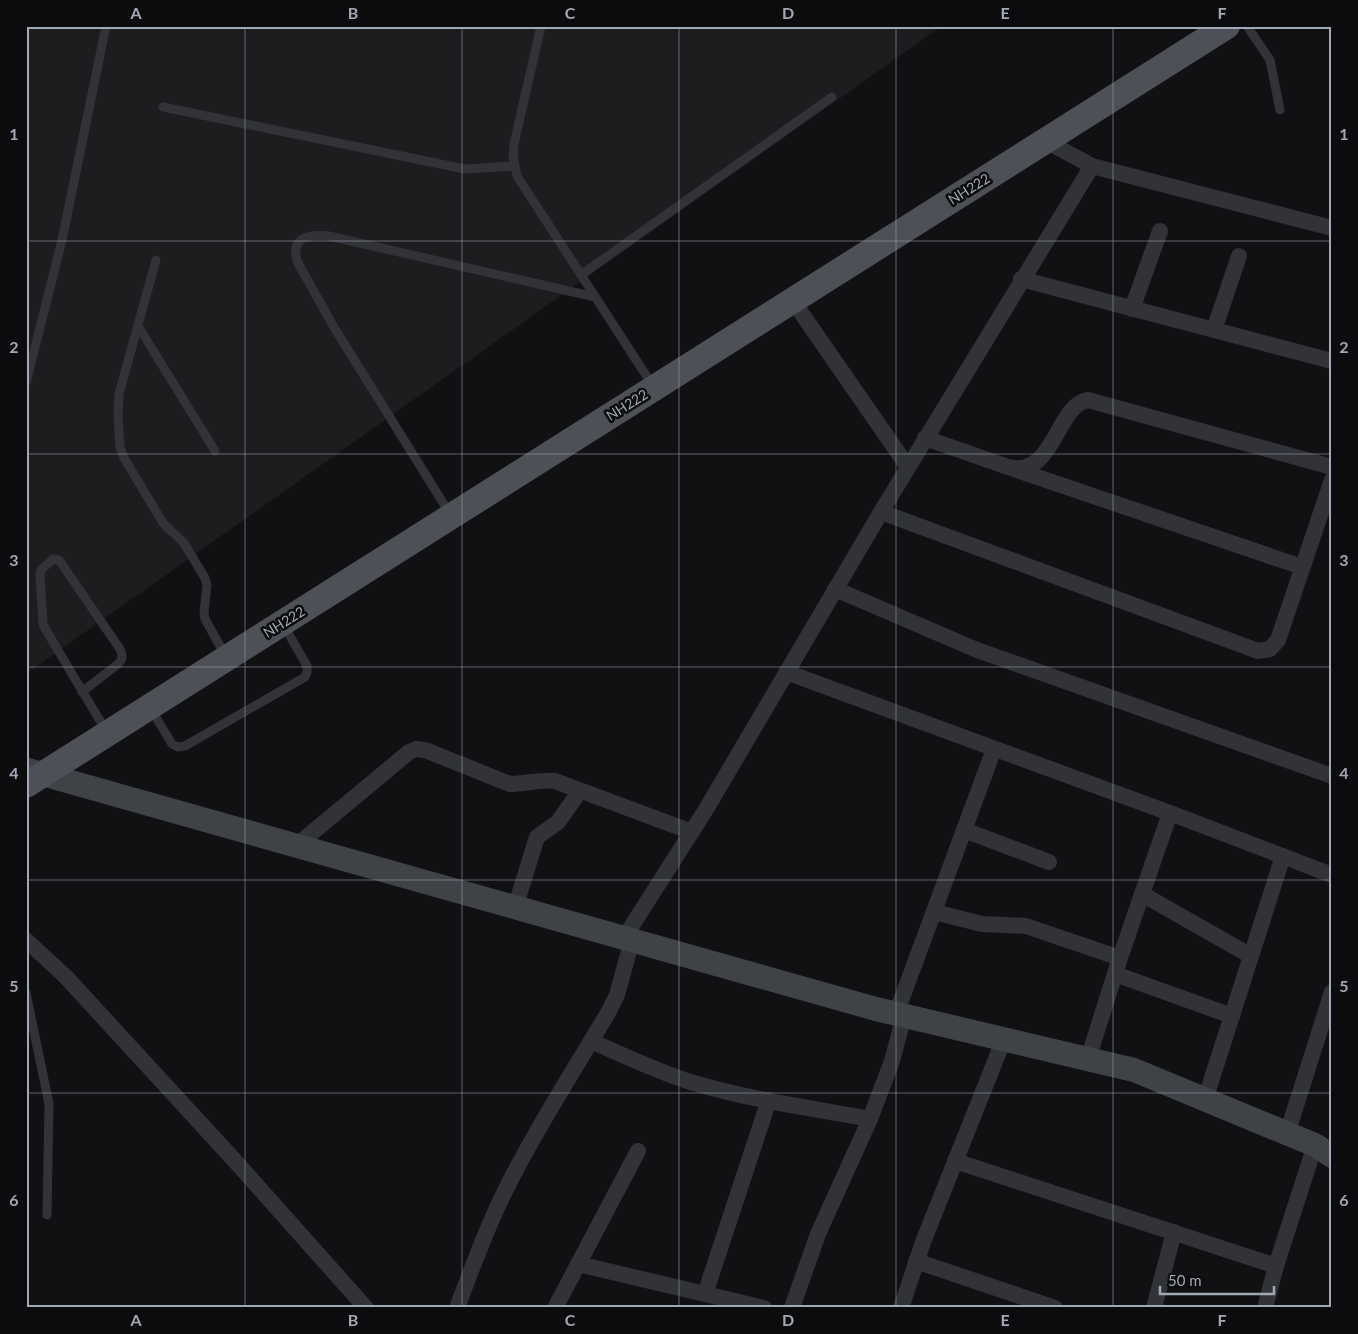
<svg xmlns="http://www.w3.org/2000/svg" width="1358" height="1334" font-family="Lato,sans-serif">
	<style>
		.built { fill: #1d1d20 }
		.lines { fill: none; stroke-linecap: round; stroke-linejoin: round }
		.lane { stroke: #323338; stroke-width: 9 }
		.street { stroke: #323338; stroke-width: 16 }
		.secondary { stroke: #3f4348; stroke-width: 24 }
		.primary { stroke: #4d5157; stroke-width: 26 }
		.grid { fill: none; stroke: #a1a9b4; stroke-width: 1; stroke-opacity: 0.55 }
		.labels { text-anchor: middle; stroke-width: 5; stroke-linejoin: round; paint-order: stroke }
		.street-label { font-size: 14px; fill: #a1a9b4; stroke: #0c0c0e }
		.neatline { fill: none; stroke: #a1a9b4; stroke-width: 2 }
		.grid-label { font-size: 16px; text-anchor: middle; font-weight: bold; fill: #a1a9b4 }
	</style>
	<rect width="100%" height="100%" fill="#111113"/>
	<!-- built -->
	<polygon class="built" points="26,26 942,26 26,674"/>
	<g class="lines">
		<!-- lane -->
		<g class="lane">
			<polyline points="541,26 514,144 513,155 517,176 653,386"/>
			<polyline points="1247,26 1270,60 1280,110"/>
			<polyline points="163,107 455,167 465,169 514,166"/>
			<polyline points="156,260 119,394 118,416 120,447 124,458 163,523 184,543 205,578 207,585 204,613 205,619 225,655"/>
			<polyline points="581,275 832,97"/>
			<polyline points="138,326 215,451"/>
			<polyline points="26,383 62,240 106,26"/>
			<path d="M450,514L335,329L298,263C289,238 307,234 329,236L595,297"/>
			<path d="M82,692L118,664C123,659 123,656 120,649L59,560L53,559L41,570L40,576L43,624L46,630L106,731"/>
			<polyline points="151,709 172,744 178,747 185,746 305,677 307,672 307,666 283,624"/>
			<polyline points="26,993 49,1104 47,1215"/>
		</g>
		<!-- street -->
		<g class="street">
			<polyline points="1046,141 1092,166 1332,228"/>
			<polyline points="1021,279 1332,361"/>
			<polyline points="793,301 908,467"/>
			<polyline points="1132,309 1160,231"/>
			<polyline points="1214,330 1239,256"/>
			<path d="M925,438L1008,467C1054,479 1056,405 1088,400L1332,467"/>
			<polyline points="1014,469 1302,567"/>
			<polyline points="881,512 1258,651 1270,649 1278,640 1332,480"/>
			<polyline points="835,589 977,650 1332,776"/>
			<polyline points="786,672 1170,813 1332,875"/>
			<polyline points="964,830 1049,862"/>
			<path d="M296,846L409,752L416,749L425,750L510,784C525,784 540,779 555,781L692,832"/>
			<polyline points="1142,894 1251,956"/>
			<polyline points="515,908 537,837 558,822 580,791"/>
			<polyline points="934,912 982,924 1026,926 1120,958"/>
			<polyline points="624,938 705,811 881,512 1092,166"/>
			<polyline points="26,940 66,977 236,1162 366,1308"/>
			<polyline points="1115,974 1232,1016"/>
			<polyline points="896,1014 994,749"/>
			<path d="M591,1041C625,1056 658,1072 694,1083C751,1100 811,1108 870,1119"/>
			<polyline points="1088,1059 1120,958 1170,813"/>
			<polyline points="1205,1100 1283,856"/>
			<polyline points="1287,1134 1332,992"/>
			<polyline points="955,1161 1276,1266"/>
			<polyline points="916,1261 1055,1308"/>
			<polyline points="578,1264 764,1308"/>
			<polyline points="705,1294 769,1100"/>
			<path d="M457,1308C471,1270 485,1232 503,1195C534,1132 573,1072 609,1011L617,995L632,940"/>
			<polyline points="555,1308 638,1151"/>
			<polyline points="792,1308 818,1234 870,1119 892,1061 904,1016"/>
			<polyline points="901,1308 923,1242 1004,1039"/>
			<polyline points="1154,1308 1174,1232"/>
			<polyline points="1265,1308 1276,1266 1315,1145"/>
		</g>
		<!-- secondary -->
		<polyline class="secondary" points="28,770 876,1009 1134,1070 1315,1145 1332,1156"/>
		<!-- primary -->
		<polyline class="primary" points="26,785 1227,26"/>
	</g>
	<!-- grid -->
	<path class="grid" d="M245,26V1308M462,26V1308M679,26V1308M896,26V1308M1113,26V1308M26,241H1332M26,454H1332M26,667H1332M26,880H1332M26,1093H1332"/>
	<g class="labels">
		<!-- street labels -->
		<g class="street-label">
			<text transform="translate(969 189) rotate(-32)" y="5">NH222</text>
			<text transform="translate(627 405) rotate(-32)" y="5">NH222</text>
			<text transform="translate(284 622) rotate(-32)" y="5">NH222</text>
		</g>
	</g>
	<!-- border -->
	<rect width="1358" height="1334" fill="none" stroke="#0c0c0e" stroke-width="55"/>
	<!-- scale -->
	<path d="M1160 1286v8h114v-8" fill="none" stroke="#a1a9b4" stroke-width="2.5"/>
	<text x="1168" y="1286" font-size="15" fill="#a1a9b4" stroke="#0c0c0e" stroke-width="4" paint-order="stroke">50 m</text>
	<rect x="28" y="28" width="1302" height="1278" class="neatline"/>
	<g class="grid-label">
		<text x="136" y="19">A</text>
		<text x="353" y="19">B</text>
		<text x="570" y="19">C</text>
		<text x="788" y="19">D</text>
		<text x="1005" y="19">E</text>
		<text x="1222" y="19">F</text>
		<text x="14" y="140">1</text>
		<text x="1344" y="140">1</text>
		<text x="14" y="353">2</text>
		<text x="1344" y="353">2</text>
		<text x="14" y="566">3</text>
		<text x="1344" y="566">3</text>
		<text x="14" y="779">4</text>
		<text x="1344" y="779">4</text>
		<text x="14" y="992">5</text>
		<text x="1344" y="992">5</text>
		<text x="14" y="1206">6</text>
		<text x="1344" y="1206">6</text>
		<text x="136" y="1326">A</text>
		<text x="353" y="1326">B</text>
		<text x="570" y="1326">C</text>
		<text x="788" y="1326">D</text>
		<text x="1005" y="1326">E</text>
		<text x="1222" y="1326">F</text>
	</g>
</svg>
